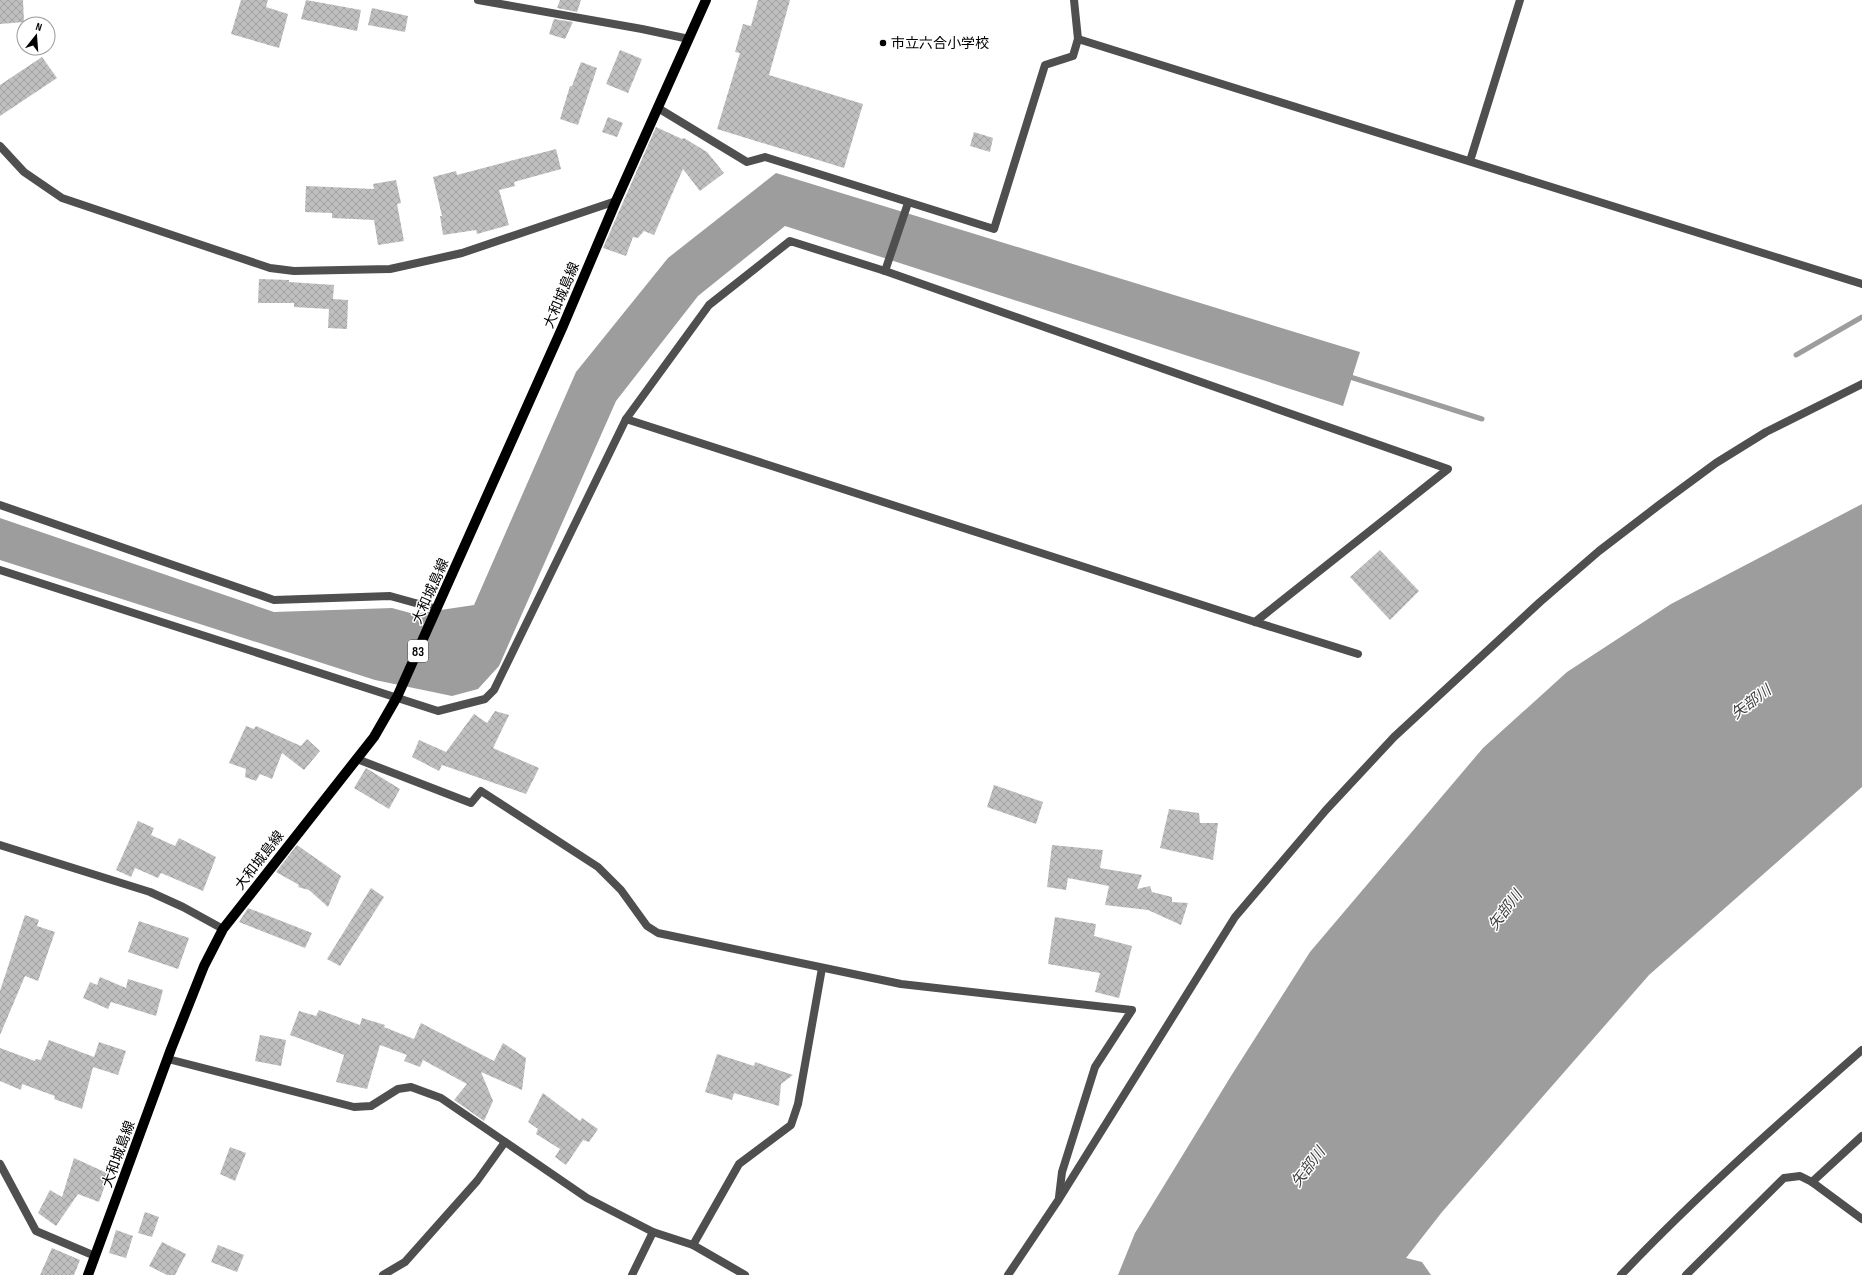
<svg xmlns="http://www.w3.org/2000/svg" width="1862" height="1275" font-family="'Sofia Sans Condensed','Noto Sans JP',sans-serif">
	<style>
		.water { fill: #9d9d9d }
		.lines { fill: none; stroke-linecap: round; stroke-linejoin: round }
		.stream { stroke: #9d9d9d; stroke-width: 5 }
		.building { fill: url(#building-cross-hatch) }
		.minor { stroke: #4f4f4f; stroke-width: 8 }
		.primary { stroke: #000; stroke-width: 10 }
		.poi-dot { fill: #000; stroke: #fff; stroke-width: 1.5 }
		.labels { text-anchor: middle; stroke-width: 3; stroke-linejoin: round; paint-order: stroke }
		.shield { fill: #fff; stroke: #4c4c4c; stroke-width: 1 }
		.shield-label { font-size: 13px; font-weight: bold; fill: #000 }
		.poi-label { font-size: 14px; fill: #000; stroke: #fff; text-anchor: start }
		.street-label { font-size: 14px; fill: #000; stroke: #fff }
		.water-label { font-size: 15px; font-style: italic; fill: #3e3e3e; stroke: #fff }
	</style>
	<defs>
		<pattern id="building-cross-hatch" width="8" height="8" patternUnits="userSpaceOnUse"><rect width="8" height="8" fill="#bfbfbf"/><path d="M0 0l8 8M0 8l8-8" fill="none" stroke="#a2a2a2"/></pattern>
	</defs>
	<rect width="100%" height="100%" fill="#fff"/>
	<!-- water -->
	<g class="water">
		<polygon points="776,173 1360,352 1343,406 785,226 698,296 616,401 499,666 478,689 452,696 375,680 0,560 0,518 274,612 392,608 414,614 474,605 576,372 668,258"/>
		<polygon points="1862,504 1862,787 1649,975 1442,1212 1406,1258 1422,1262 1431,1275 1118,1275 1135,1233 1231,1076 1310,952 1483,748 1567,672 1671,604"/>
	</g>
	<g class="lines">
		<!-- stream -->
		<g class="stream">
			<polyline points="1796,355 1862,317"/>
			<polyline points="1347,376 1482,419"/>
		</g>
	</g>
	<!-- building -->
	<g class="building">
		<polygon points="0,0 23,0 24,22 0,24"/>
		<polygon points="241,0 268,0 266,7 288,14 279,48 231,34"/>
		<polygon points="306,0 361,10 357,31 301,19"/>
		<polygon points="560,0 581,0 577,12 557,8"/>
		<polygon points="758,0 790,0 769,75 863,104 844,168 717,129 740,53 735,52 743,24 751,26"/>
		<polygon points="372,8 408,16 405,32 368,25"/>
		<polygon points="554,19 573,22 565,39 549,34"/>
		<polygon points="620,50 642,59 628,93 606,84"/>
		<polygon points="42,57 57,78 0,116 0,85"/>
		<polygon points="581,62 597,68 578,125 560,119 570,86 572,86"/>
		<polygon points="608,117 623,123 617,137 602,132"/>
		<polygon points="656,127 682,139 684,138 707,152 724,173 700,191 683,169 654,235 644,231 638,238 633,237 626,256 603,248"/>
		<polygon points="974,132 993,138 990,152 970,146"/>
		<polygon points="556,149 561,169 514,182 515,186 499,190 509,225 477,234 476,230 443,235 440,216 442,216 433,177 456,171 457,175"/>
		<polygon points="396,180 401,203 397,204 404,241 378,245 374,220 332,218 332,213 305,212 306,186 374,189 373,184"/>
		<polygon points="259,279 289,280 289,282 334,285 333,299 348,300 347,329 328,328 329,309 294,307 294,303 258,303"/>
		<polygon points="1380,550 1419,591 1390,620 1350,577"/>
		<polygon points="495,711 509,715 493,748 539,768 526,794 442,765 439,771 412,757 419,740 446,752 474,714 487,723"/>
		<polygon points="246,726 254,729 256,726 301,746 307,739 320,751 304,770 282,753 272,779 260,774 256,781 245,777 246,769 229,763"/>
		<polygon points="366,768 400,789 389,809 354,788"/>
		<polygon points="994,785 1043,802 1036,824 987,807"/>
		<polygon points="1169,809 1199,813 1200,823 1218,823 1213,860 1160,848"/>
		<polygon points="138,821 154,828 151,835 175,846 179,838 216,857 203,891 161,873 158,878 135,868 131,877 116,870"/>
		<polygon points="297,845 341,876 328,907 309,890 298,887 299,885 276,872"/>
		<polygon points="1052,845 1103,850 1100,868 1142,875 1137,889 1150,886 1152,892 1172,897 1172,902 1188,903 1181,925 1148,910 1105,905 1109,886 1068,878 1066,890 1047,887"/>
		<polygon points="371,888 384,897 340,966 327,959"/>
		<polygon points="248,908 312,933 305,948 239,922"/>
		<polygon points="25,915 39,920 37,926 55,932 38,981 25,976 0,1035 0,991"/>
		<polygon points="1055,917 1096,924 1094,936 1132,946 1119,998 1095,992 1100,973 1048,964"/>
		<polygon points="139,921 189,938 178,969 128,952"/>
		<polygon points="100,977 126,988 128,979 163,990 156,1016 111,1002 108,1009 83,998 90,982 97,985"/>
		<polygon points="319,1010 360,1025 362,1018 385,1025 384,1027 414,1039 421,1023 494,1061 503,1043 526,1058 522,1090 481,1072 493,1101 484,1121 454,1100 467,1084 423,1060 420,1067 404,1061 407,1055 380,1045 367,1089 336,1082 344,1055 290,1035 299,1011 316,1016"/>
		<polygon points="260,1035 286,1040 281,1066 255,1061"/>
		<polygon points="49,1040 94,1057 99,1042 126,1051 118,1075 93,1067 82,1109 54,1099 55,1096 22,1084 21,1090 0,1081 0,1048 35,1061 36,1059 41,1060"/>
		<polygon points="717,1054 754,1066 755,1062 793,1075 781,1084 779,1106 734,1093 732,1100 705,1092"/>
		<polygon points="543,1093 580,1121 582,1118 598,1129 589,1142 583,1140 566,1165 555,1157 560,1149 536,1134 538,1129 528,1122"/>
		<polygon points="230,1147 246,1153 235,1181 220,1174"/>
		<polygon points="74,1158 109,1174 99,1202 78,1194 56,1226 38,1213 50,1190 62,1197"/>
		<polygon points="145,1212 159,1217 152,1237 138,1233"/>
		<polygon points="116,1230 133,1236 126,1258 109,1253"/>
		<polygon points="162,1242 186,1254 175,1275 167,1275 149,1266"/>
		<polygon points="218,1245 244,1255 237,1272 211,1262"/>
		<polygon points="52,1248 80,1260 74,1275 40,1275"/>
	</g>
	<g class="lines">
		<!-- minor -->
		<g class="minor">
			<polyline points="478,0 642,29 689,39"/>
			<polyline points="1078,39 1862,284"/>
			<polyline points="658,108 747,162 765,157 994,229 1045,65 1073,56 1078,39 1074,0"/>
			<polyline points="0,146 24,172 62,198 270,268 294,271 390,269 462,253 616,201"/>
			<polyline points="1470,161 1520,0"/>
			<polyline points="885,271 908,203"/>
			<polyline points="626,419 1255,622 1358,654"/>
			<polyline points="0,505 274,600 390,596 437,609"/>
			<polyline points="0,570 438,711 485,699 494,690 626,419 709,305 790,241 885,271 1448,469 1255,622"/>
			<polyline points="357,759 471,803 481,791 598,867 621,890 647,926 658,933 901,984 1132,1010 1095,1067 1062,1172 1059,1197"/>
			<polyline points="0,845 150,892 183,907 223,929"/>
			<polyline points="168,1059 354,1107 371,1106 398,1089 411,1087 441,1098 587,1198 653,1232 693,1245 745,1275"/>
			<polyline points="0,1164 36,1231 95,1256"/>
			<polyline points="1812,1182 1862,1136"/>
			<polyline points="693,1245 739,1164 791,1125 798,1104 822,968"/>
			<polyline points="383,1275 405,1262 477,1181 505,1142"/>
			<polyline points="632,1275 653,1232"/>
			<polyline points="1008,1275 1059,1199 1235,917 1326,810 1394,737 1540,602 1599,551 1659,505 1716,463 1766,432 1862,384"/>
			<path d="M1621,1275C1697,1195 1779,1123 1862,1050"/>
			<polyline points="1686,1275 1784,1178 1800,1176 1812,1182 1862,1219"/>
		</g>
		<!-- primary -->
		<polyline class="primary" points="88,1275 171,1049 204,966 223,929 374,737 397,697 563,326 616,201 706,0"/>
	</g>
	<!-- markers -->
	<circle class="poi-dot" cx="883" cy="43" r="4"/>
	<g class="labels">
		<!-- shield labels -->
		<rect class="shield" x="408" y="640" width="20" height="22" rx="3"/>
		<g class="shield-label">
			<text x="418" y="656">83</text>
		</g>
		<!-- poi labels -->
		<g class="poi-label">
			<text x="891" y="48">市立六合小学校</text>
		</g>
		<!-- street labels -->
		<g class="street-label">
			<text transform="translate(561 295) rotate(-67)" y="5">大和城島線</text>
			<text transform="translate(430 591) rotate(-66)" y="5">大和城島線</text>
			<text transform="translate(259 860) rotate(-52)" y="5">大和城島線</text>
			<text transform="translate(118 1154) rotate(-70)" y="5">大和城島線</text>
		</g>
		<!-- water labels -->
		<g class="water-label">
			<text transform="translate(1751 702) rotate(-37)" y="5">矢部川</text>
			<text transform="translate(1505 910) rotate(-53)" y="5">矢部川</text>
			<text transform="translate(1308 1167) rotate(-53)" y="5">矢部川</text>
		</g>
	</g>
	<!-- north arrow -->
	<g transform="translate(36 36) rotate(17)"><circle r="19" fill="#ffffff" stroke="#999999"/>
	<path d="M0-3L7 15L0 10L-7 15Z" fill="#000000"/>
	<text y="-6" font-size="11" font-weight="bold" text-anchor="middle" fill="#000000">N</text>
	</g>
</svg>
